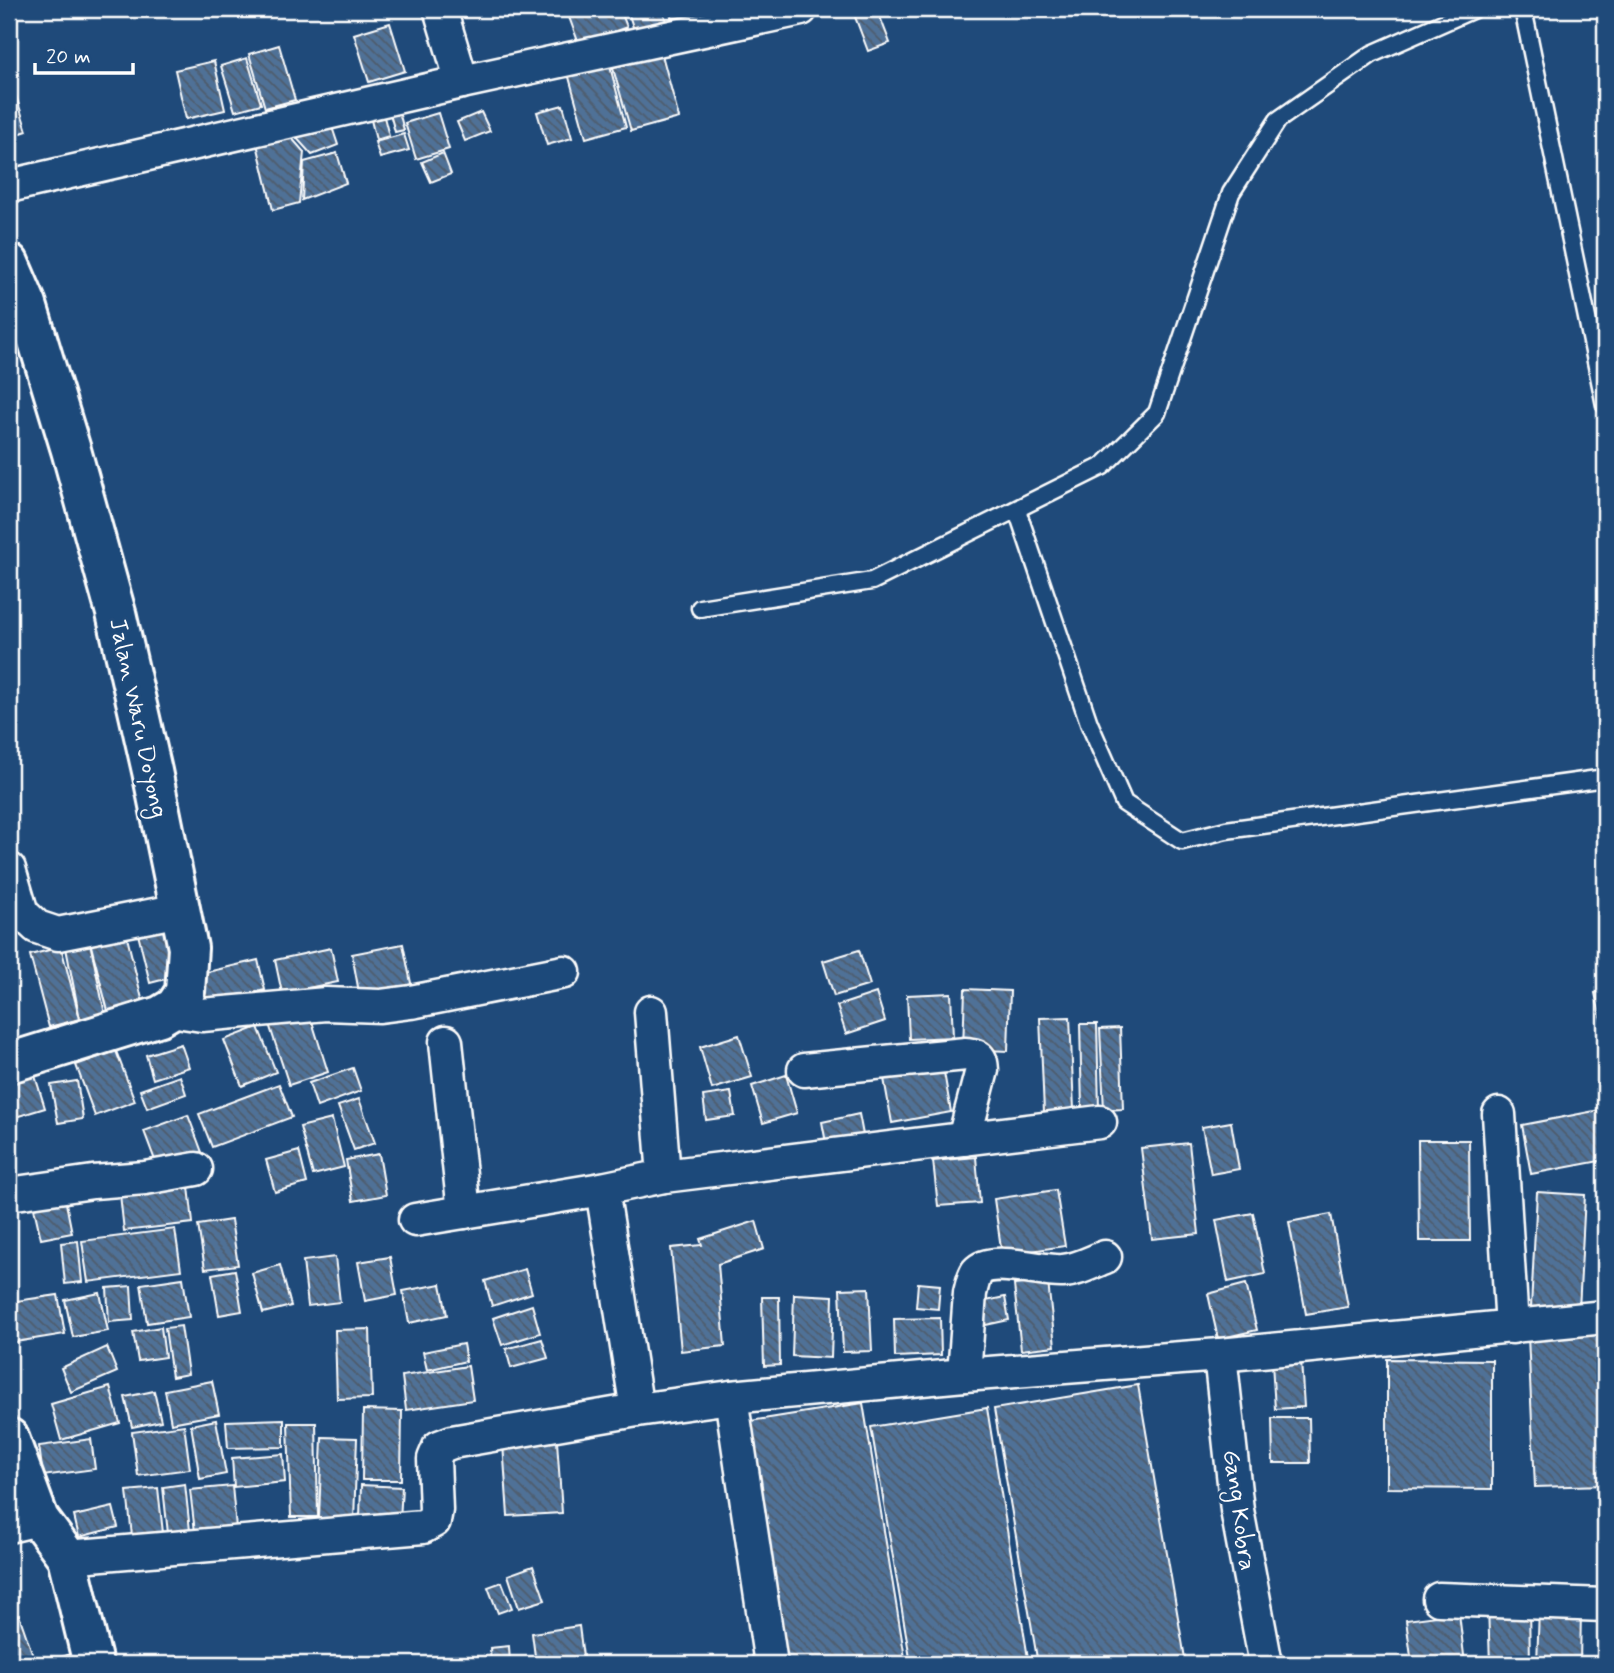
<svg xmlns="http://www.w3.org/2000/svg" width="1614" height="1673" font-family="Mynerve,sans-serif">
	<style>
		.building { fill: url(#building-back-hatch); stroke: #fff; stroke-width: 2 }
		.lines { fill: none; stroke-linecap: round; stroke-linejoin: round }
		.service-casing { stroke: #fff; stroke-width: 21 }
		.minor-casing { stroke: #fff; stroke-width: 37 }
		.tertiary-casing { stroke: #fff; stroke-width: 44 }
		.service { stroke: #1f4a7a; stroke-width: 16 }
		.minor { stroke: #1f4a7a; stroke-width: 32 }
		.tertiary { stroke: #1f4a7a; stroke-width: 38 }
		.labels { text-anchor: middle; stroke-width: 6; stroke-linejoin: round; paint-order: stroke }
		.street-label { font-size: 24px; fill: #fff; stroke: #1f4a7a }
	</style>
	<defs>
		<pattern id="building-back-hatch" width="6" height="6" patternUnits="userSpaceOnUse" patternTransform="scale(1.75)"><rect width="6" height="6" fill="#507197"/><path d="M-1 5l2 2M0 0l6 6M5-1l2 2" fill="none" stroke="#4e5b6a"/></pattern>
	</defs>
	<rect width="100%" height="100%" fill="#1f4a7a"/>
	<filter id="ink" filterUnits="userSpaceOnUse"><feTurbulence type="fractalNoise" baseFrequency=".0143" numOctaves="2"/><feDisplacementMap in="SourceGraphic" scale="14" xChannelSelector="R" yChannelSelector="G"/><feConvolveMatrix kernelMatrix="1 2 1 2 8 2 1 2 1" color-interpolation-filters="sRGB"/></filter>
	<g filter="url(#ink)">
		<!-- building -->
		<g class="building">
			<polygon points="566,9 620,9 627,27 579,44"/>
			<polygon points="627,9 662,9 666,20 634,30"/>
			<polygon points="669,9 690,9 691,15 672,20"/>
			<polygon points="695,9 714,9 697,14"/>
			<polygon points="852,9 877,9 890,43 868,51"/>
			<polygon points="390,23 405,71 369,82 354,34"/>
			<polygon points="279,45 295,100 265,108 249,54"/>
			<polygon points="661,51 679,118 631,131 612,65"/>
			<polygon points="247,58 261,104 235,111 221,66"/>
			<polygon points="608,59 626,127 586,138 567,70"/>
			<polygon points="214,61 225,110 186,119 175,70"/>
			<polygon points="16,96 27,131 9,137 9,98"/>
			<polygon points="563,105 572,138 547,145 537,112"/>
			<polygon points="398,108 404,130 395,132 389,110"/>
			<polygon points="481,112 490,131 465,141 457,122"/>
			<polygon points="438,113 449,149 416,159 405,123"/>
			<polygon points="384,117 389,136 376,140 371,120"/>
			<polygon points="330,121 338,145 312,155 293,134"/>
			<polygon points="404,134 409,150 380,158 375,142"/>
			<polygon points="290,136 304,152 299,203 273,210 257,144"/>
			<polygon points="337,153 346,183 302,200 304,162"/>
			<polygon points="443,153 451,174 431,182 422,162"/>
			<polygon points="169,922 181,975 150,983 137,930"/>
			<polygon points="125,929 143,1003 108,1011 89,938"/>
			<polygon points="89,938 105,1014 80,1019 65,943"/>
			<polygon points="403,944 412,988 360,998 352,954"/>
			<polygon points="61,947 80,1019 49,1027 30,955"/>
			<polygon points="331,948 338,982 282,993 275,960"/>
			<polygon points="859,950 870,985 834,996 823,961"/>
			<polygon points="258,960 265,990 206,1004 199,974"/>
			<polygon points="965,989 1010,991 1008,1051 963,1049"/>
			<polygon points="1605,990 1605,1037 1595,993"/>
			<polygon points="876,993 885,1021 846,1034 837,1006"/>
			<polygon points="951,993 953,1037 909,1039 907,995"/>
			<polygon points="309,1012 328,1072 289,1085 269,1024"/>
			<polygon points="1070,1017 1074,1110 1044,1112 1040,1018"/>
			<polygon points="1080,1024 1097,1024 1099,1109 1082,1109"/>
			<polygon points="258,1027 276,1072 242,1086 224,1040"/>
			<polygon points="1120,1028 1123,1109 1104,1110 1100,1029"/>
			<polygon points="739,1035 752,1077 712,1089 700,1047"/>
			<polygon points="181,1044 189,1067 153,1079 146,1055"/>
			<polygon points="116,1051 135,1101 95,1116 76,1065"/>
			<polygon points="942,1061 951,1112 892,1123 883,1073"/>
			<polygon points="32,1066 45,1108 9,1119 9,1072"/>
			<polygon points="353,1068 361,1091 317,1107 309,1083"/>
			<polygon points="786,1075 797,1113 763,1123 752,1086"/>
			<polygon points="180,1076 186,1094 147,1108 140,1090"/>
			<polygon points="77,1081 83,1119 58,1123 51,1085"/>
			<polygon points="279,1084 292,1117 212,1147 199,1114"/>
			<polygon points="731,1092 735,1116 706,1120 703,1096"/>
			<polygon points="359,1099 375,1143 354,1150 338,1106"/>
			<polygon points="1605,1109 1605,1160 1531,1174 1522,1125"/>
			<polygon points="859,1114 864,1140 827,1148 822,1122"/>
			<polygon points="188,1115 203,1155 159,1171 144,1131"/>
			<polygon points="332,1119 344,1167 313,1175 300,1127"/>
			<polygon points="1231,1122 1239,1169 1211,1174 1202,1127"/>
			<polygon points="1418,1140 1469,1140 1470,1241 1419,1241"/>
			<polygon points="1189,1143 1199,1234 1152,1239 1141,1148"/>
			<polygon points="299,1151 307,1183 275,1192 266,1160"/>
			<polygon points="379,1154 386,1195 353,1201 346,1160"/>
			<polygon points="976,1157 980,1203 938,1206 933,1161"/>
			<polygon points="188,1177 193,1223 124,1231 119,1185"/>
			<polygon points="63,1188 72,1233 41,1239 31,1195"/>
			<polygon points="1056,1190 1065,1246 1002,1255 994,1199"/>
			<polygon points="1537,1192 1585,1195 1579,1310 1531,1307"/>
			<polygon points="1253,1213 1265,1274 1228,1282 1216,1220"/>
			<polygon points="1331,1214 1348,1307 1306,1314 1289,1222"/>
			<polygon points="231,1220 238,1265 205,1269 198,1225"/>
			<polygon points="756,1221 764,1249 718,1264 725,1346 681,1351 671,1248 702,1245 700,1239"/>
			<polygon points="175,1229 181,1270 88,1282 82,1241"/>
			<polygon points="78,1241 82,1282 65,1284 61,1243"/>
			<polygon points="335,1257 340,1302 308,1306 303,1261"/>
			<polygon points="390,1257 397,1295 365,1301 358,1262"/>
			<polygon points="280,1265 291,1306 263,1313 252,1273"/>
			<polygon points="525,1269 532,1293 492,1306 485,1281"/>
			<polygon points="235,1270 242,1311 219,1315 212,1274"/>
			<polygon points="183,1278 189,1317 147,1323 141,1284"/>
			<polygon points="1048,1282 1055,1346 1021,1350 1014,1285"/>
			<polygon points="918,1283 940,1285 938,1309 916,1307"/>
			<polygon points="441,1284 447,1315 409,1323 403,1291"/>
			<polygon points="1246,1284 1257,1330 1218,1339 1208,1294"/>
			<polygon points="131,1286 133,1320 109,1322 107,1288"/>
			<polygon points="869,1288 872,1351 843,1352 840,1289"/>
			<polygon points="100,1293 108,1331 73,1337 65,1300"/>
			<polygon points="794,1294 833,1296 831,1358 792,1356"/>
			<polygon points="58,1295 65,1334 9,1343 9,1302"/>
			<polygon points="762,1297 779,1297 780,1365 764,1366"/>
			<polygon points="1005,1297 1009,1320 981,1326 976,1303"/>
			<polygon points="532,1305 540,1333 502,1345 493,1318"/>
			<polygon points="940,1318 941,1355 895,1357 894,1319"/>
			<polygon points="181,1326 188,1374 172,1377 165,1328"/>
			<polygon points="161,1327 165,1357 138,1361 133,1332"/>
			<polygon points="370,1329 372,1398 337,1399 335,1330"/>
			<polygon points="1605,1334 1605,1485 1535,1487 1528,1336"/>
			<polygon points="542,1339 548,1358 511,1368 506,1349"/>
			<polygon points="463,1344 466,1361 427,1370 423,1352"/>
			<polygon points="107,1347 117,1372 71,1392 61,1368"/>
			<polygon points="1387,1359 1492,1360 1492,1489 1387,1488"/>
			<polygon points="1301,1360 1304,1407 1275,1409 1272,1363"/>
			<polygon points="468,1366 473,1400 406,1410 402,1376"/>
			<polygon points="212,1381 219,1414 171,1423 165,1390"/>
			<polygon points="1138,1385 1186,1664 1038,1664 994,1409"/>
			<polygon points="110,1387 120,1423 61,1440 51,1404"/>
			<polygon points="154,1391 161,1421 132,1427 125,1397"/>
			<polygon points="863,1403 906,1664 784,1664 744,1422"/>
			<polygon points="987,1408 1029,1664 911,1664 871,1427"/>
			<polygon points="363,1410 402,1411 401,1480 362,1480"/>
			<polygon points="1272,1418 1309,1418 1310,1463 1273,1463"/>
			<polygon points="284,1419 284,1447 228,1448 226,1421"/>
			<polygon points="216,1420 226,1474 200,1479 191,1425"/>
			<polygon points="288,1423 316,1423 318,1517 291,1517"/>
			<polygon points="184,1425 190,1469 138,1476 132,1432"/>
			<polygon points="322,1437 357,1438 354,1520 319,1518"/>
			<polygon points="91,1439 95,1469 43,1476 39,1446"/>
			<polygon points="557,1441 562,1513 508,1516 503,1444"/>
			<polygon points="283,1454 285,1482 234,1487 232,1458"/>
			<polygon points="185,1484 191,1540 169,1543 163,1487"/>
			<polygon points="361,1485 402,1487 400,1520 360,1518"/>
			<polygon points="232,1486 236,1528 195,1532 190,1490"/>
			<polygon points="158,1488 164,1542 133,1545 127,1491"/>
			<polygon points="113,1507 118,1527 79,1537 74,1516"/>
			<polygon points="533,1566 545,1600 519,1608 508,1575"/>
			<polygon points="502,1582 512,1608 498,1613 488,1587"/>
			<polygon points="1529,1605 1530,1664 1490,1664 1488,1606"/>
			<polygon points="1539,1609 1581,1611 1580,1664 1537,1664"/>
			<polygon points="1459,1613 1465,1664 1412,1664 1406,1620"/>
			<polygon points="19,1615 36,1664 9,1664 9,1618"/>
			<polygon points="579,1626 584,1664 536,1664 532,1633"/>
			<polygon points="509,1646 510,1664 491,1664 490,1648"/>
			<polygon points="76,1652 80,1664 42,1664"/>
		</g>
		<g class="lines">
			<!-- service casing -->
			<g class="service-casing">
				<g id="service">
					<polyline points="1523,9 1605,405"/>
					<polyline points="1017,510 1089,723 1124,803 1182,841 1226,830 1605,778"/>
					<polyline points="700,608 872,581 1103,466 1157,413 1231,193 1278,120 1372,54 1474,9"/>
				</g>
			</g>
			<!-- minor casing -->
			<g class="minor-casing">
				<g id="minor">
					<polyline points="440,9 462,82"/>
					<polyline points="9,186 462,82 801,9"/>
					<polyline points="9,869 22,913 37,927 58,934 180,910"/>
					<polyline points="175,1007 183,1012 202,1015 326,1004 380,1006 411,1002 564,972"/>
					<polyline points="651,1012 664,1176"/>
					<polyline points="446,1042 464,1212"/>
					<path d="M804,1070L966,1054C979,1056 981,1056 982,1070L964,1139"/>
					<polyline points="1499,1114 1512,1327"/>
					<polyline points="602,1189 637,1410"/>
					<polyline points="9,1194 93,1182 145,1178 196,1169"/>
					<polyline points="415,1220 602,1189 664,1176 1100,1122"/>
					<polyline points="1220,1355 1237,1510 1266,1664"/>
					<path d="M964,1375L970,1293C972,1286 973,1278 977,1272C991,1255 1043,1273 1063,1271C1078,1270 1092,1262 1105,1257"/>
					<polyline points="731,1397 771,1664"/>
					<polyline points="9,1526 39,1519"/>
					<polyline points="67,1557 423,1527 434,1521 436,1510 434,1459 439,1447 452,1442 637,1410 731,1397 964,1375 1220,1355 1605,1317"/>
					<polyline points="1439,1599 1605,1605"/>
				</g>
			</g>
			<!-- tertiary casing -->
			<g class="tertiary-casing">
				<g id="tertiary">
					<polyline points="9,263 27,305 71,450 116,613 152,771 188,948 185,992 175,1007 160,1016 9,1063"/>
					<polyline points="9,1438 39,1519 67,1557 93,1664"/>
				</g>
			</g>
			<!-- service -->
			<use href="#service" class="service"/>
			<!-- minor -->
			<use href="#minor" class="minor"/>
			<!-- tertiary -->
			<use href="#tertiary" class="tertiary"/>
		</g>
	</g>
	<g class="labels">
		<!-- street labels -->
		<g class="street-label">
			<text transform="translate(139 718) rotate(78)" y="8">Jalan Waru Doyong</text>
			<text transform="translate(1240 1510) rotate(82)" y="8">Gang Kobra</text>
		</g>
	</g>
	<!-- margin -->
	<rect width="1614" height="1673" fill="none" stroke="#1f4a7a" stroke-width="35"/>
	<rect x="18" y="18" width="1579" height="1638" fill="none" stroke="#fff" stroke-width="2.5" filter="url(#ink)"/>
	<!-- scale -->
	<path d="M35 63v10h98v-10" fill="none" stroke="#ffffff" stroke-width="3.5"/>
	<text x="46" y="63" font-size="21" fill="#ffffff" stroke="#1f4a7a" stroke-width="5" paint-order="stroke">20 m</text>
</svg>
